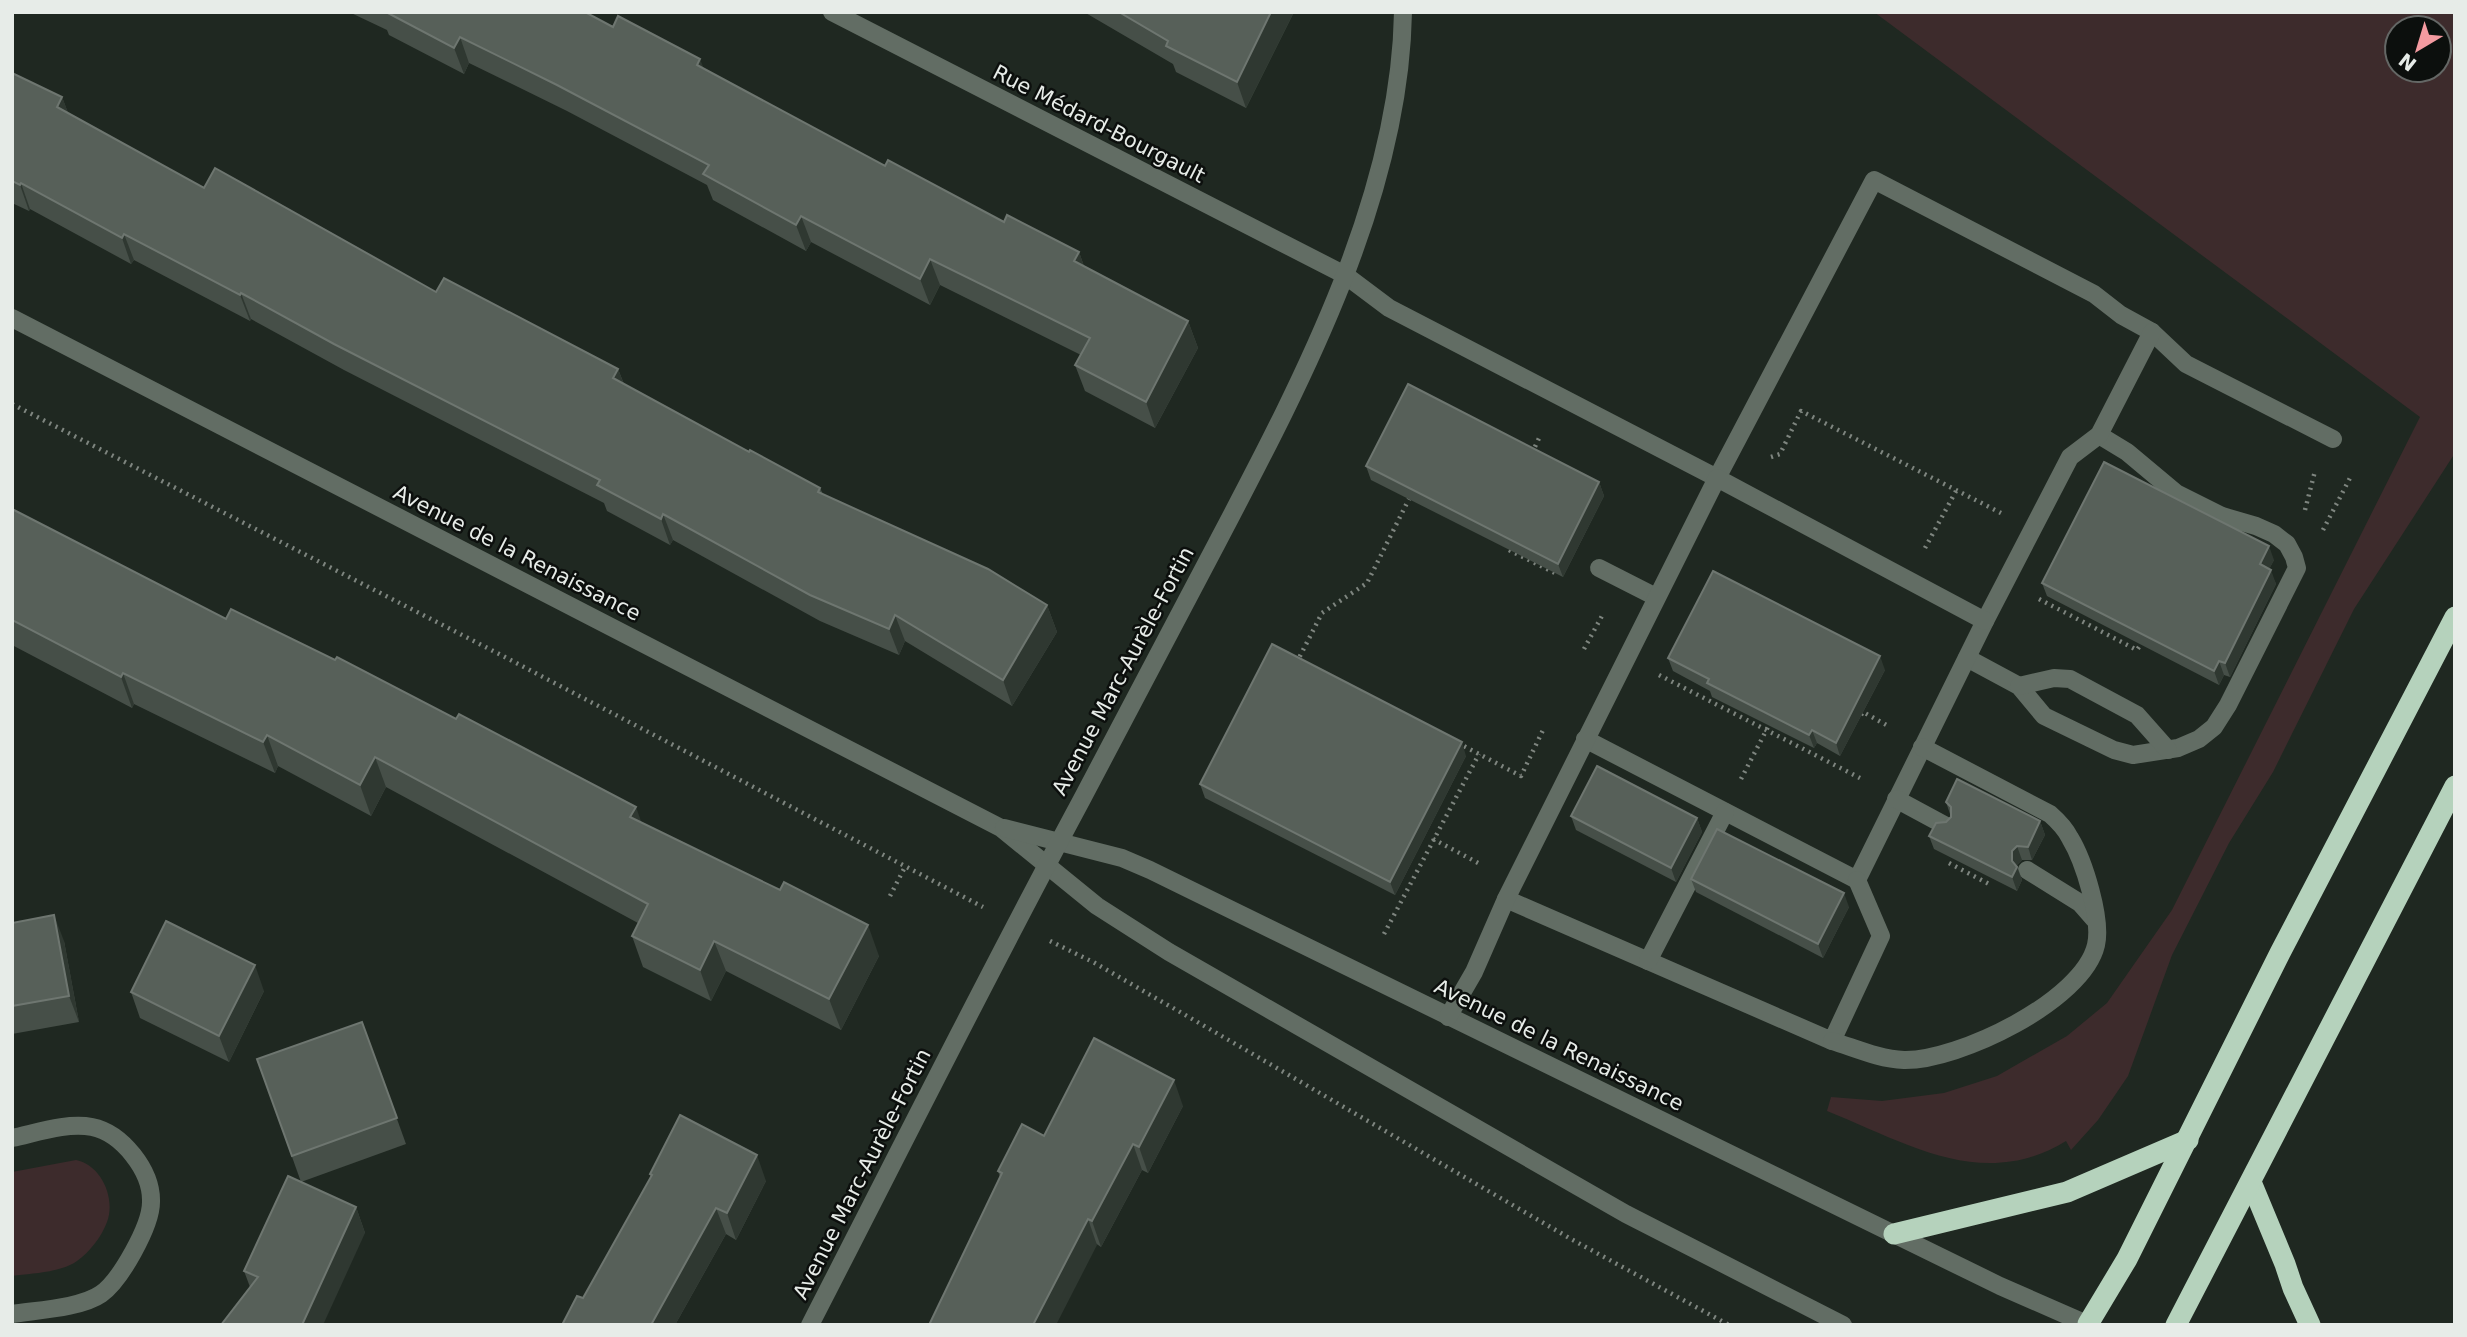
<svg xmlns="http://www.w3.org/2000/svg" width="2467" height="1337" font-family="'DejaVu Sans',sans-serif">
	<style>
		.green { fill: #3d2b2c; fill-rule: evenodd }
		.lines { fill: none; stroke-linecap: round; stroke-linejoin: round }
		.path { stroke: #7e857f; stroke-width: 4.5; stroke-dasharray: 2 5; stroke-linecap: butt }
		.minor { stroke: #626d64; stroke-width: 18 }
		.highway { stroke: #b5d2bc; stroke-width: 21 }
		.wall { fill: #464f48 }
		.shaded-wall { fill: #2f3831 }
		.building { fill: #576059; stroke: #6e7670; stroke-width: 2 }
		.labels { text-anchor: middle; stroke-width: 5; stroke-linejoin: round; paint-order: stroke }
		.street-label { font-size: 21px; fill: #e7ece8; stroke: #0c0f0d }
	</style>
	<rect width="100%" height="100%" fill="#1f2821"/>
	<!-- green -->
	<g class="green">
		<path d="M1874,12H2455V453L2354,609L2273,772L2229,843L2172,955L2128,1076L2098,1120L2071,1150L2066,1141C1983,1192 1907,1143 1827,1111L1831,1097L1882,1101L1944,1093L1997,1076L2067,1036L2107,1003L2172,910L2420,417ZM2397,28H2439V70H2397Z"/>
		<path d="M76,1160C101,1165 116,1198 107,1222C102,1236 89,1253 77,1261C60,1273 32,1273 12,1276V1172Z"/>
	</g>
	<g class="lines">
		<!-- path -->
		<g class="path">
			<polyline points="12,404 501,655 983,907"/>
			<polyline points="1532,453 1541,434"/>
			<polyline points="1771,457 1780,454 1801,411 2001,513"/>
			<polyline points="2305,510 2315,471"/>
			<polyline points="2323,530 2350,478"/>
			<polyline points="1925,548 1956,491"/>
			<polyline points="1509,550 1555,573"/>
			<polyline points="2039,599 2137,650 2141,644"/>
			<polyline points="1584,649 1603,614"/>
			<polyline points="1301,661 1298,660 1322,613 1367,583 1409,499"/>
			<polyline points="1659,675 1860,778"/>
			<polyline points="1861,715 1863,712 1890,727"/>
			<polyline points="1458,743 1521,776 1544,728"/>
			<polyline points="1741,779 1769,725"/>
			<polyline points="1433,839 1482,865"/>
			<polyline points="1949,863 1991,885"/>
			<polyline points="890,896 906,865"/>
			<polyline points="1384,934 1479,754"/>
			<polyline points="1050,941 1093,962 1220,1035 1571,1239 1729,1325"/>
		</g>
		<!-- minor -->
		<g class="minor">
			<polyline points="832,12 1345,275 1389,308 1717,478 1874,180 2094,294 2121,315 2152,332 2186,364 2333,439"/>
			<polyline points="12,318 1001,828 1097,906 1169,952 1626,1214 1843,1325"/>
			<polyline points="1599,568 1656,597"/>
			<polyline points="1967,658 2019,686 2044,716 2114,750 2133,755 2178,748 2199,739 2214,727 2228,705 2297,568 2294,557 2287,544 2274,534 2256,526 2222,516 2176,493 2127,452 2099,435"/>
			<polyline points="2019,686 2054,678 2070,679 2137,715 2168,750"/>
			<polyline points="1585,739 1857,880 1985,621 2070,457 2099,435 2152,332"/>
			<polyline points="1896,799 1946,826"/>
			<polyline points="1004,828 1122,858 1150,870 2000,1286 2089,1325"/>
			<polyline points="2027,870 2080,903 2094,919"/>
			<polyline points="1506,899 1832,1041 1881,936 1857,880"/>
			<polyline points="1648,961 1725,812"/>
			<polyline points="1448,1017 1474,972 1506,899 1717,478 1985,621"/>
			<path d="M1832,1041C1855,1048 1879,1059 1904,1060C1958,1061 2083,1001 2096,945C2102,919 2084,861 2070,838C2065,828 2058,821 2050,814L1922,747"/>
			<path d="M12,1138C36,1133 67,1122 92,1127C122,1133 152,1171 151,1202C151,1226 120,1281 101,1294C81,1308 37,1310 12,1314"/>
			<path d="M810,1325C900,1150 988,974 1081,801C1126,715 1171,629 1217,543C1301,383 1400,197 1403,12"/>
		</g>
		<!-- highway -->
		<g class="highway">
			<polyline points="2251,1182 2285,1264 2293,1288 2310,1325"/>
			<polyline points="1894,1234 2067,1192 2188,1140"/>
			<polyline points="2088,1324 2127,1259 2280,953 2455,617"/>
			<polyline points="2176,1325 2455,786"/>
		</g>
	</g>
	<!-- wall -->
	<g class="wall">
		<polygon points="349,12 585,12 613,27 704,69 885,166 1004,222 1079,252 1084,266 1188,321 1198,348 1155,428 1085,391 1075,365 1081,355 940,285 930,305 811,242 806,251 713,200 707,185 567,111 469,63 464,74 389,35 387,30"/>
		<polygon points="1084,12 1294,12 1246,108 1176,72 1173,64"/>
		<polygon points="12,73 62,97 68,113 204,188 436,292 618,369 624,384 749,452 820,488 823,494 1047,605 1057,632 1012,706 905,641 899,655 820,621 673,540 670,545 607,511 604,503 344,370 251,319 250,321 134,260 131,264 30,209 29,211 12,203"/>
		<polygon points="1366,466 1599,482 1604,496 1563,577 1371,480"/>
		<polygon points="12,509 226,619 641,822 879,956 841,1030 726,971 711,1001 643,967 632,936 638,923 386,787 371,816 278,766 275,773 134,704 132,708 12,645"/>
		<polygon points="2274,560 2269,569 2276,584 2230,677 2224,675 2219,685 2047,596 2042,583"/>
		<polygon points="1668,658 1885,670 1840,756 1817,743 1814,748 1712,697 1710,691 1673,671"/>
		<polygon points="1466,756 1395,895 1205,798 1200,784"/>
		<polygon points="1946,802 2040,821 2045,835 2032,860 2022,860 2017,865 2022,880 2017,891 1934,849 1929,836 1951,817"/>
		<polygon points="1571,816 1697,818 1702,832 1676,882 1576,830"/>
		<polygon points="1691,879 1849,907 1823,958 1696,892"/>
		<polygon points="12,923 64,941 79,1022 12,1034"/>
		<polygon points="264,991 229,1062 140,1018 131,992"/>
		<polygon points="362,1022 406,1144 301,1182 257,1059"/>
		<polygon points="1183,1106 1148,1173 1142,1170 1101,1247 1000,1177 998,1171 1044,1136"/>
		<polygon points="650,1174 766,1181 736,1240 726,1234 675,1325 562,1325 583,1298 651,1177"/>
		<polygon points="356,1207 365,1233 250,1287 244,1271"/>
	</g>
	<!-- shaded-wall -->
	<g class="shaded-wall">
		<polygon points="1271,12 1294,12 1246,108 1237,82"/>
		<polygon points="460,37 469,63 464,74 454,48"/>
		<polygon points="700,59 710,85 697,65"/>
		<polygon points="62,97 72,123 57,107"/>
		<polygon points="21,183 30,209 29,211 20,185"/>
		<polygon points="801,216 811,242 806,251 796,225"/>
		<polygon points="124,234 134,260 131,264 122,238"/>
		<polygon points="1079,252 1088,278 1074,261"/>
		<polygon points="930,259 940,285 930,305 920,279"/>
		<polygon points="241,293 251,319 250,321 240,295"/>
		<polygon points="1188,321 1198,348 1155,428 1146,402"/>
		<polygon points="618,369 628,395 613,378"/>
		<polygon points="1599,482 1604,496 1563,577 1558,564"/>
		<polygon points="663,514 673,540 670,545 661,519"/>
		<polygon points="2269,546 2274,560 2265,577 2260,564"/>
		<polygon points="2271,570 2276,584 2230,677 2225,663"/>
		<polygon points="1047,605 1057,632 1012,706 1003,680"/>
		<polygon points="895,615 905,641 899,655 889,629"/>
		<polygon points="1880,656 1885,670 1840,756 1836,743"/>
		<polygon points="2219,661 2224,675 2219,685 2214,671"/>
		<polygon points="123,673 134,704 132,708 121,677"/>
		<polygon points="1812,730 1817,743 1814,748 1809,735"/>
		<polygon points="267,735 278,766 275,773 263,742"/>
		<polygon points="1462,742 1466,756 1395,895 1390,882"/>
		<polygon points="375,757 386,787 371,816 360,785"/>
		<polygon points="636,807 647,838 630,817"/>
		<polygon points="1697,818 1702,832 1676,882 1671,868"/>
		<polygon points="2040,821 2045,835 2032,860 2028,847"/>
		<polygon points="2017,846 2022,860 2017,865 2017,867 2022,880 2017,891 2012,877 2012,851"/>
		<polygon points="1844,893 1849,907 1823,958 1818,944"/>
		<polygon points="54,915 64,941 79,1022 69,996"/>
		<polygon points="868,925 879,956 841,1030 829,999"/>
		<polygon points="714,941 726,971 711,1001 700,970"/>
		<polygon points="255,965 264,991 229,1062 219,1036"/>
		<polygon points="1174,1080 1183,1106 1148,1173 1139,1147"/>
		<polygon points="1133,1144 1142,1170 1101,1247 1092,1221"/>
		<polygon points="757,1155 766,1181 736,1240 727,1213"/>
		<polygon points="356,1207 365,1233 323,1325 302,1325"/>
		<polygon points="716,1208 726,1234 675,1325 651,1325"/>
		<polygon points="1088,1219 1097,1245 1056,1325 1033,1325"/>
	</g>
	<!-- building -->
	<g class="building">
		<polygon points="386,12 585,12 613,27 618,16 700,59 697,65 885,166 888,160 1004,222 1007,215 1079,252 1074,261 1188,321 1146,402 1075,365 1090,338 930,259 920,279 801,216 796,225 703,174 709,165 557,85 460,37 454,48"/>
		<polygon points="1119,12 1271,12 1237,82 1166,46 1168,41"/>
		<polygon points="12,73 62,97 57,107 204,188 215,168 436,292 444,278 618,369 613,378 749,452 750,450 820,488 818,492 988,569 1047,605 1003,680 895,615 889,629 810,595 663,514 661,519 597,485 600,480 334,344 241,293 240,295 124,234 122,238 21,183 20,185 12,181"/>
		<polygon points="1408,384 1599,482 1558,564 1366,466"/>
		<polygon points="2104,462 2269,546 2260,564 2271,570 2225,663 2219,661 2214,671 2042,583"/>
		<polygon points="12,509 226,619 231,609 335,660 337,657 456,719 459,714 636,807 630,817 780,890 784,882 868,925 829,999 714,941 700,970 632,936 648,904 375,757 360,785 267,735 263,742 123,673 121,677 12,620"/>
		<polygon points="1713,571 1880,656 1836,743 1812,730 1809,735 1707,683 1709,679 1668,658"/>
		<polygon points="1272,644 1462,742 1390,882 1200,784"/>
		<polygon points="1597,766 1697,818 1671,868 1571,816"/>
		<polygon points="1957,779 2040,821 2028,847 2017,846 2012,851 2012,861 2017,867 2012,877 1929,836 1936,823 1946,822 1951,817 1951,807 1946,802"/>
		<polygon points="1717,829 1844,893 1818,944 1691,879"/>
		<polygon points="54,915 69,996 12,1006 12,923"/>
		<polygon points="166,921 255,965 219,1036 131,992"/>
		<polygon points="362,1022 397,1118 292,1156 257,1059"/>
		<polygon points="1094,1038 1174,1080 1139,1147 1133,1144 1092,1221 1088,1219 1033,1325 929,1325 1002,1173 998,1171 1022,1124 1044,1136"/>
		<polygon points="680,1115 757,1155 727,1213 716,1208 651,1325 562,1325 577,1296 583,1298 652,1175 650,1174"/>
		<polygon points="288,1176 356,1207 302,1325 221,1325 258,1277 244,1271"/>
	</g>
	<g class="labels">
		<!-- street labels -->
		<g class="street-label">
			<text transform="translate(1099 124) rotate(27)" y="7">Rue Médard-Bourgault</text>
			<text transform="translate(517 553) rotate(27)" y="7">Avenue de la Renaissance</text>
			<text transform="translate(1123 671) rotate(-62)" y="7">Avenue Marc-Aurèle-Fortin</text>
			<text transform="translate(1559 1045) rotate(26)" y="7">Avenue de la Renaissance</text>
			<text transform="translate(862 1174) rotate(-63)" y="7">Avenue Marc-Aurèle-Fortin</text>
		</g>
	</g>
	<!-- border -->
	<rect width="2467" height="1337" fill="none" stroke="#e7ece8" stroke-width="28"/>
	<!-- north arrow -->
	<g transform="translate(2418 49) rotate(218)"><circle r="33" fill="#0c0f0d" stroke="#646765" stroke-width="2"/>
	<path d="M0-5L12 26L0 18L-12 26Z" fill="#f49aa0"/>
	<text y="-10" font-size="19" font-weight="bold" text-anchor="middle" fill="#e7ece8">N</text>
	</g>
</svg>
